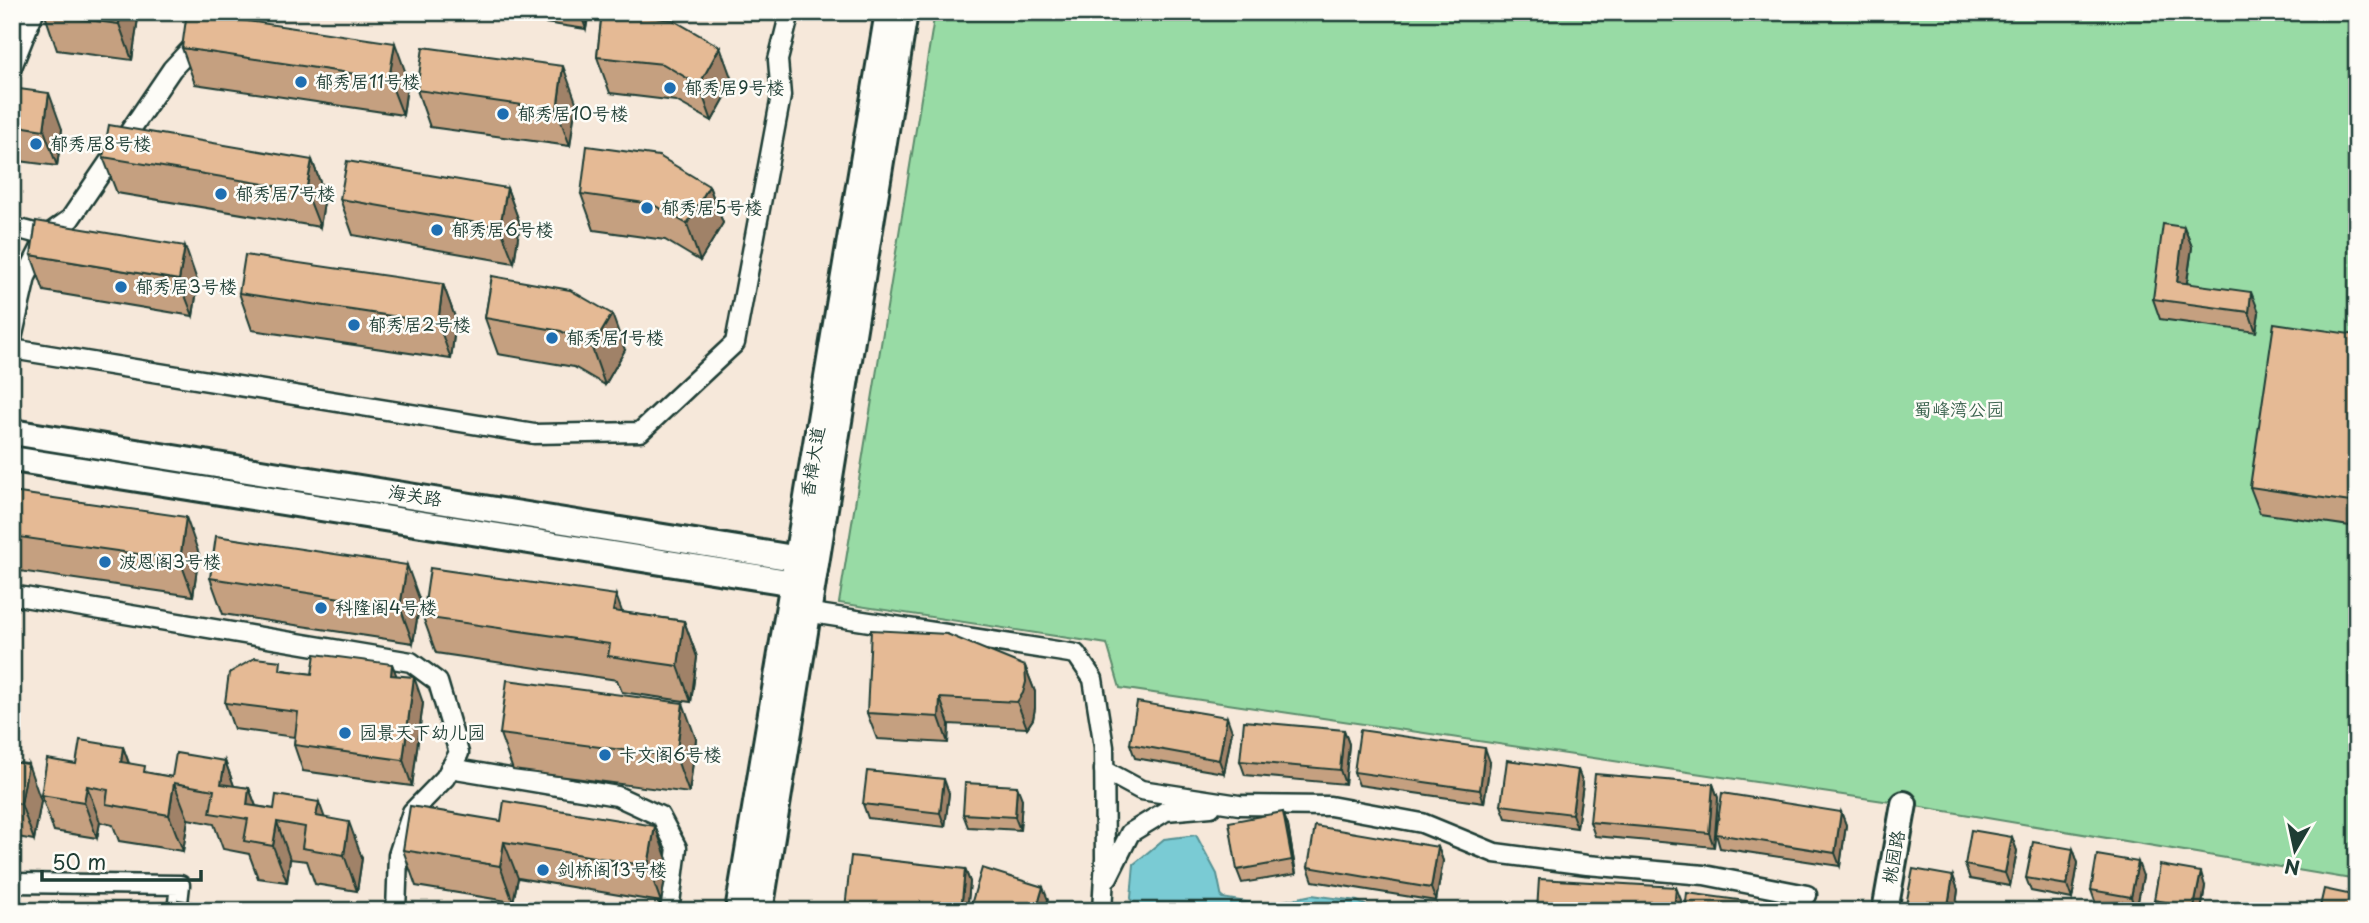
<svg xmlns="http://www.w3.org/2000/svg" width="2369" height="923" font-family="'Playpen Sans','LXGW WenKai TC',sans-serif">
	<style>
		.green { fill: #98dba5; stroke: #5c8c6c; stroke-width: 2 }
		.water { fill: #7acbd4; stroke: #569294; stroke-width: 2 }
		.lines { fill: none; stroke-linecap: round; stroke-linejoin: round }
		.street-casing { stroke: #1f3d34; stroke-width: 23 }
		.secondary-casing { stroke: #1f3d34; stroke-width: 30 }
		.street { stroke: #fdfcf7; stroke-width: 18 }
		.secondary { stroke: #fdfcf7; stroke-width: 24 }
		.wall { fill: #c5a080; stroke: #1f3d34; stroke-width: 2 }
		.shaded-wall { fill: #a08268; stroke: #1f3d34; stroke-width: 2 }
		.building { fill: #e5ba95; stroke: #1f3d34; stroke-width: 2 }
		.poi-dot { fill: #1f6fb2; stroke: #fdfcf7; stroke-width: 2.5 }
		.labels { text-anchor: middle; stroke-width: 5; stroke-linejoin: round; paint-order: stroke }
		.poi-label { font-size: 18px; fill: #1f3d34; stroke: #fdfcf7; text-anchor: start }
		.park-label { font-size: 18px; fill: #3d6450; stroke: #fdfcf7 }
		.street-label { font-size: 18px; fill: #1f3d34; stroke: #fdfcf7 }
	</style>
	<rect width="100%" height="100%" fill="#f6e8da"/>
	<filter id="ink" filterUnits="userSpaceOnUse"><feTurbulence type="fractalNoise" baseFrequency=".0143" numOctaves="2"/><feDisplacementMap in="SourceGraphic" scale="14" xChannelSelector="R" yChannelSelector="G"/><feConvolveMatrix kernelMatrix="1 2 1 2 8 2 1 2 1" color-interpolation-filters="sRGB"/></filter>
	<g filter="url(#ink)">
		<!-- green -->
		<polygon class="green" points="935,12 2357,12 2357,880 1904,804 1120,688 1107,644 839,603"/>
		<!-- water -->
		<polygon class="water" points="1196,835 1217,874 1222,898 1264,905 1312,895 1357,901 1377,911 1134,911 1131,898 1134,864 1164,839"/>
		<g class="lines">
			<!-- street casing -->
			<g class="street-casing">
				<g id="street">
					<polyline points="12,67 34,12"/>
					<polyline points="12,227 46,236 70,219 172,69 215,23 231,12"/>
					<polyline points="12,339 26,277 43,243"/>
					<polyline points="12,349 534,434 640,432 735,343 781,96 778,60 790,12"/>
					<polyline points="12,595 411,662 438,682 459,753 445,778 412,812 398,855 396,911"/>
					<polyline points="799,611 1076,654 1093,679 1104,747 1105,858 1102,911"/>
					<polyline points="450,768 617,796 660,816 677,848 669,911"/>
					<polyline points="1104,770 1141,790 1239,805 1330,806 1422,823 1495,853 1587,865 1704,875 1807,895"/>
					<polyline points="1108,877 1130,833 1166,811 1211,807"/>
					<polyline points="12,883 180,885 177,911"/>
				</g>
			</g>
			<!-- secondary casing -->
			<g class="secondary-casing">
				<g id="secondary">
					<polyline points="12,432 812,561"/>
					<polyline points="12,459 807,585"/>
					<polyline points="738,911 888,12"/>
					<polyline points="760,911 905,12"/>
					<polyline points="1885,911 1904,804"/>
				</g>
			</g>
			<!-- street -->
			<use href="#street" class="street"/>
			<!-- secondary -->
			<use href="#secondary" class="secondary"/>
		</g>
		<!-- wall -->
		<g class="wall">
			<polygon points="44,12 136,12 138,18 132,60 57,50"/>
			<polygon points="472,12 589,12 586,29"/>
			<polygon points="602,12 733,83 712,121 676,101 610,93 597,57"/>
			<polygon points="182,48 408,79 403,115 195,84"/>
			<polygon points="12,88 62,129 57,166 12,160"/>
			<polygon points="417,90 576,102 570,146 430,127"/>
			<polygon points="103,157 312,160 325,196 320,227 117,193"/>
			<polygon points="709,186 723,223 700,261 665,240 594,230 581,194"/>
			<polygon points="507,188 520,224 514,263 353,235 340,199"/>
			<polygon points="2184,227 2192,247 2187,283 2259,312 2256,332 2160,319 2153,299"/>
			<polygon points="31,255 198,283 193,316 44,291"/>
			<polygon points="492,276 625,350 605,385 574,367 498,354 485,318"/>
			<polygon points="443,284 456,320 451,359 252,330 239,293"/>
			<polygon points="2357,335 2357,527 2260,513 2250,487"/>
			<polygon points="12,492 199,554 193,596 12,570"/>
			<polygon points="210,578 420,601 413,643 223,614"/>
			<polygon points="622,612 684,621 697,657 691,702 622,692 617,680 436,653 423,617"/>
			<polygon points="392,664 396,675 423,703 412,786 303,771 294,745 295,737 234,729 225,703 284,670 312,674"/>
			<polygon points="1025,666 1035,692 1035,708 1033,719 1027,728 949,724 948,743 877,739 867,713"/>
			<polygon points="1344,730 1349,744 1345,784 1245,775 1240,761"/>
			<polygon points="1232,731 1224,773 1135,758 1130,744"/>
			<polygon points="500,734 696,739 689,793 513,770"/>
			<polygon points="123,747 129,763 147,773 172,777 225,761 234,786 249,788 256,806 325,818 362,858 357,891 315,884 307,861 290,859 287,882 258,878 249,854 223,849 214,824 188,819 183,851 119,841 113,825 100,822 97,838 54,831 41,795 76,764"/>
			<polygon points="12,762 41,801 34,840 12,836"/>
			<polygon points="1490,762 1484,803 1359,785 1354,772"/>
			<polygon points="1578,770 1583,783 1577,828 1506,818 1501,805"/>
			<polygon points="1713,784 1718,798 1714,847 1595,836 1590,822"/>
			<polygon points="949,793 945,827 868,818 863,804"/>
			<polygon points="1022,799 1020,830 968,827 963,814"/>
			<polygon points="1841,812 1846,825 1840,866 1720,848 1716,834"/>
			<polygon points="501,821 655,826 668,862 661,902 518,878 513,902 416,886 403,850"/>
			<polygon points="1288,826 1296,874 1242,883 1237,870"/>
			<polygon points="2012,837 2017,851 2010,886 1970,879 1965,865"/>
			<polygon points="1438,847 1443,861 1436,901 1313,881 1308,867"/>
			<polygon points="2073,849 2078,863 2072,899 2031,891 2026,878"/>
			<polygon points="965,869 970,882 967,911 846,911 845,908"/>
			<polygon points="1953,876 1958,890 1955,911 1909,911 1906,905"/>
			<polygon points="2143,876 2136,911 2096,904 2091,890"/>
			<polygon points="2205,886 2201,911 2157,911 2154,900"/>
		</g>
		<!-- shaded-wall -->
		<g class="shaded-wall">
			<polygon points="120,12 136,12 138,18 132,60 119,24"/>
			<polygon points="580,12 589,12 586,29"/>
			<polygon points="395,43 408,79 403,115 389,79"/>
			<polygon points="720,47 733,83 712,121 699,85"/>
			<polygon points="563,66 576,102 570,146 557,110"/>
			<polygon points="49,93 62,129 57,166 44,130"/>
			<polygon points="312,160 325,196 320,227 306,191"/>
			<polygon points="709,186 723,223 700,261 687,224"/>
			<polygon points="507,188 520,224 514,263 500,227"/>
			<polygon points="2184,227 2192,247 2184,302 2177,282"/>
			<polygon points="185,246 198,283 193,316 179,280"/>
			<polygon points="443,284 456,320 451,359 438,323"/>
			<polygon points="2251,292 2259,312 2256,332 2249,312"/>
			<polygon points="612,314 625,350 605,385 592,348"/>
			<polygon points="186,517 199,554 193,596 180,560"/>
			<polygon points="407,565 420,601 413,643 400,607"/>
			<polygon points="616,595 629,631 613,611"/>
			<polygon points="684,621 697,657 691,702 678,666"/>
			<polygon points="392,664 402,690 391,675"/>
			<polygon points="1025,666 1035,692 1035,708 1033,719 1027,728 1017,702"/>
			<polygon points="414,677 423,703 412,786 403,760"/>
			<polygon points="940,698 949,724 948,743 939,717"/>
			<polygon points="683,703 696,739 689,793 676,757"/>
			<polygon points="1227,717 1232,731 1224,773 1219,760"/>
			<polygon points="1344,730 1349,744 1345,784 1340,770"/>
			<polygon points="123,747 136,784 121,762"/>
			<polygon points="1485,748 1490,762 1484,803 1480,790"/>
			<polygon points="225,761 238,797 221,784"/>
			<polygon points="28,764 41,801 34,840 21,804"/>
			<polygon points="1578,770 1583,783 1577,828 1572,814"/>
			<polygon points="944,779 949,793 945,827 940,813"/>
			<polygon points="174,783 188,819 183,851 169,815"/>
			<polygon points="1713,784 1718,798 1714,847 1709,833"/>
			<polygon points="87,786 100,822 97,838 84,802"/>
			<polygon points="1017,786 1022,799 1020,830 1015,817"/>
			<polygon points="249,788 263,825 247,805"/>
			<polygon points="319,802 332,838 316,816"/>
			<polygon points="1283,812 1288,826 1296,874 1292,860"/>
			<polygon points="1841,812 1846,825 1840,866 1835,853"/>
			<polygon points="277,822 290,859 287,882 273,846"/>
			<polygon points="349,822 362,858 357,891 344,855"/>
			<polygon points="655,826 668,862 661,902 648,866"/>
			<polygon points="2012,837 2017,851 2010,886 2005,873"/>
			<polygon points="504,842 518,878 513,902 500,866"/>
			<polygon points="1438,847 1443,861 1436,901 1431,888"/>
			<polygon points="2073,849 2078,863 2072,899 2067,885"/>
			<polygon points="2138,862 2143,876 2136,911 2131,897"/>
			<polygon points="965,869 970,882 967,911 961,911"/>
			<polygon points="2201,872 2205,886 2201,911 2196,911 2194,907"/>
			<polygon points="1953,876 1958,890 1955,911 1947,911"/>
			<polygon points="1043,887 1048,900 1045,911 1036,911"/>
			<polygon points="1676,887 1681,900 1680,911 1674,911"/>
			<polygon points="2357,896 2357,911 2354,911"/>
		</g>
		<!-- building -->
		<g class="building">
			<polygon points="44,12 120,12 119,24 44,14"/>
			<polygon points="187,12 395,43 389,79 182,48"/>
			<polygon points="602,12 673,20 720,47 699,85 663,64 597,57"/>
			<polygon points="423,47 563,66 557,110 417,90"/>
			<polygon points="12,88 49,93 44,130 12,125"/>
			<polygon points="109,125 312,160 306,191 103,157"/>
			<polygon points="587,146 659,156 709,186 687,224 652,204 581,194"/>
			<polygon points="347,161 507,188 500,227 340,199"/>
			<polygon points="36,221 185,246 179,280 31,255"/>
			<polygon points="2163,224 2184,227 2177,282 2251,292 2249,312 2153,299"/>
			<polygon points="245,255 443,284 438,323 239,293"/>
			<polygon points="492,276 570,290 612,314 592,348 561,331 485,318"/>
			<polygon points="2274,323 2357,335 2357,503 2250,487"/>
			<polygon points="12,492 186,517 180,560 12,536"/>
			<polygon points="216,536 407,565 400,607 210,578"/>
			<polygon points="430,568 616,595 613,611 684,621 678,666 608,656 610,644 423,617"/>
			<polygon points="871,630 947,634 1025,666 1026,682 1023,693 1017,702 940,698 939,717 867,713"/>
			<polygon points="315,654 392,664 391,675 414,677 403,760 294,745 298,712 225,703 229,673 255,658 281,661 280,670 312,674"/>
			<polygon points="507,680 683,703 676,757 500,734"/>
			<polygon points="1137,702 1227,717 1219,760 1130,744"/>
			<polygon points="1244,721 1344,730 1340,770 1240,761"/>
			<polygon points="1360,730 1485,748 1480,790 1354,772"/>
			<polygon points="80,740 123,747 121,762 145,766 144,772 172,777 176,753 225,761 221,784 249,788 247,805 274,809 276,795 319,802 316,816 349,822 344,855 302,848 305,827 277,822 273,846 244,841 248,819 210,813 214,790 174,783 169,815 106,804 108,790 87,786 84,802 41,795 47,759 76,764"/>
			<polygon points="1507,760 1578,770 1572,814 1501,805"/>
			<polygon points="12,762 28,764 21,804 12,802"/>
			<polygon points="867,771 944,779 940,813 863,804"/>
			<polygon points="1595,774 1713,784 1709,833 1590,822"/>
			<polygon points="965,783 1017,786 1015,817 963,814"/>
			<polygon points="1722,793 1841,812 1835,853 1716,834"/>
			<polygon points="504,801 655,826 648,866 504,842 500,866 403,850 410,806 501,821"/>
			<polygon points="1283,812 1292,860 1237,870 1229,822"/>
			<polygon points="1315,826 1438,847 1431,888 1308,867"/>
			<polygon points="1971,830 2012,837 2005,873 1965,865"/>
			<polygon points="2033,842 2073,849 2067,885 2026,878"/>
			<polygon points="2097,855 2138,862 2131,897 2091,890"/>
			<polygon points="851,856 965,869 961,911 871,911 845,908"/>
			<polygon points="2160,865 2201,872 2194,907 2154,900"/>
			<polygon points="982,868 1043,887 1036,911 980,911 970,908"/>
			<polygon points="1913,869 1953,876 1947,911 1906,905"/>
			<polygon points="1539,879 1676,887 1674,911 1537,911"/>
			<polygon points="2324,889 2357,896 2354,911 2319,911"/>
			<polygon points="1687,893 1805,909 1805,911 1685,911"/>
			<polygon points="178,900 251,910 177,911"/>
			<polygon points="493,902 542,911 492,911"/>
		</g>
	</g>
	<!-- markers -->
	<g class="poi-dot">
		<circle cx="301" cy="82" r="7"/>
		<circle cx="670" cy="88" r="7"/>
		<circle cx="503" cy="114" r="7"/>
		<circle cx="36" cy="144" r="7"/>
		<circle cx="221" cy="194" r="7"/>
		<circle cx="647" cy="208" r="7"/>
		<circle cx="437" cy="230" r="7"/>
		<circle cx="121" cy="287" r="7"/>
		<circle cx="354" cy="325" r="7"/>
		<circle cx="552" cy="338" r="7"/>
		<circle cx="105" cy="562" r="7"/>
		<circle cx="321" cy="608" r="7"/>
		<circle cx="345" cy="733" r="7"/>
		<circle cx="605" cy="755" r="7"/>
		<circle cx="543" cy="870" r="7"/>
	</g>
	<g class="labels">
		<!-- poi labels -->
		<g class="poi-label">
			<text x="315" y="88">郁秀居11号楼</text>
			<text x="684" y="94">郁秀居9号楼</text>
			<text x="517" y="120">郁秀居10号楼</text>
			<text x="50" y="150">郁秀居8号楼</text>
			<text x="235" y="200">郁秀居7号楼</text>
			<text x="661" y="214">郁秀居5号楼</text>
			<text x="451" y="236">郁秀居6号楼</text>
			<text x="135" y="293">郁秀居3号楼</text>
			<text x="368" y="331">郁秀居2号楼</text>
			<text x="566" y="344">郁秀居1号楼</text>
			<text x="119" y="568">波恩阁3号楼</text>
			<text x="335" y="614">科隆阁4号楼</text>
			<text x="359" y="739">园景天下幼儿园</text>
			<text x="619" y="761">卡文阁6号楼</text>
			<text x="557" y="876">剑桥阁13号楼</text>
		</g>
		<!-- park labels -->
		<g class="park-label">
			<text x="1959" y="416">蜀峰湾公园</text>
		</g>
		<!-- street labels -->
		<g class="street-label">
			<text transform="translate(813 462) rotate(-81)" y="6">香樟大道</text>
			<text transform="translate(415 496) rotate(9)" y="6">海关路</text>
			<text transform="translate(1894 857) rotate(-80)" y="6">桃园路</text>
		</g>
	</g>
	<!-- margin -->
	<rect width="2369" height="923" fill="none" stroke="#fdfcf7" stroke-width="42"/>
	<rect x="21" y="21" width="2327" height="881" fill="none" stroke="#1f3d34" stroke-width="2.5" filter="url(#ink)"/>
	<!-- north arrow -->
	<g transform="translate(2295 850) rotate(189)" stroke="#fdfcf7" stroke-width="5" paint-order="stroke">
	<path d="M0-5L12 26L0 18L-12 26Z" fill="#1f3d34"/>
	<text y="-10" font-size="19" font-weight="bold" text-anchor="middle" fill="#1f3d34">N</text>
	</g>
	<!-- scale -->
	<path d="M42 870v10h159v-10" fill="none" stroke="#1f3d34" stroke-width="3.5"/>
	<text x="52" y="870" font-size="21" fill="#1f3d34" stroke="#fdfcf7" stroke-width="5" paint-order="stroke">50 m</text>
</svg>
